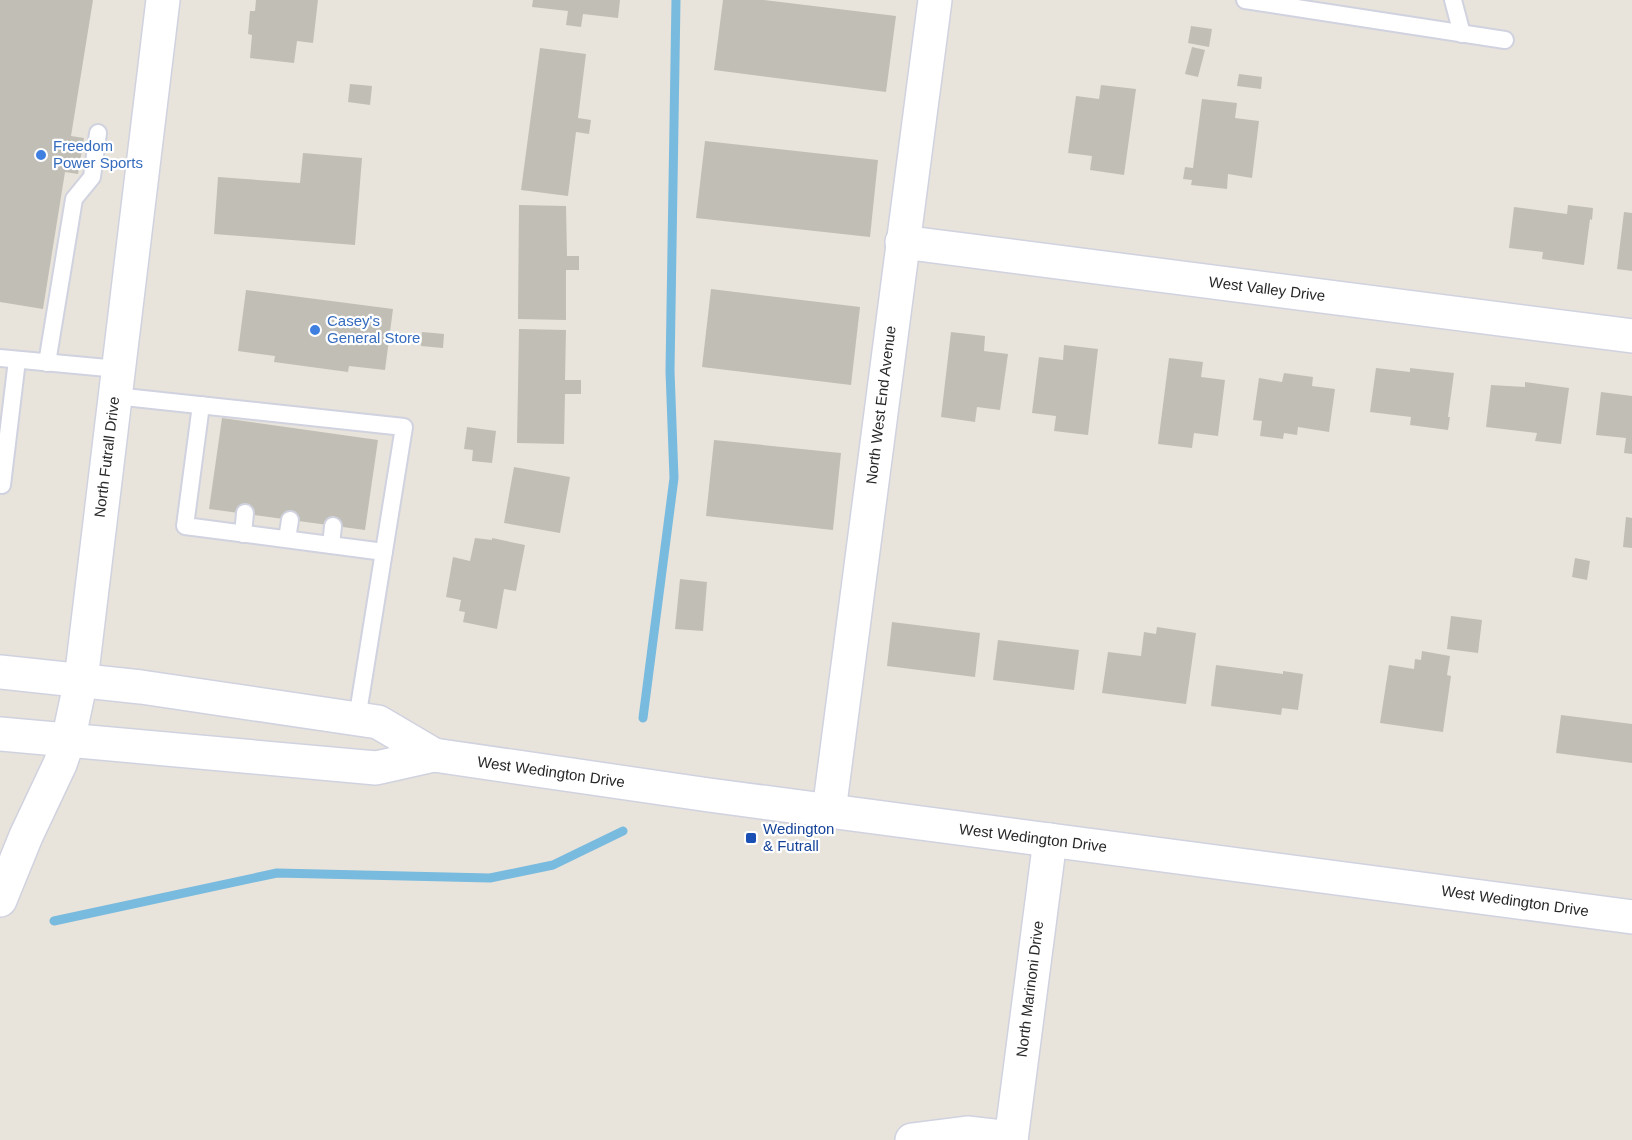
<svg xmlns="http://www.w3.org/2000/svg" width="1632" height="1140" font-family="Helvetica,sans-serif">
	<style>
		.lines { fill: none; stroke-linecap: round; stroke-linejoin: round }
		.stream { stroke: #79badf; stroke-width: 9 }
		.building { fill: #c1beb6 }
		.lane-casing { stroke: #d0d2df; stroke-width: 20 }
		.street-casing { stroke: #d0d2df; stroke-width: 36 }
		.secondary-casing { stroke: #d0d2df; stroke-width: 36 }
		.lane { stroke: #fff; stroke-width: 16 }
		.street { stroke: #fff; stroke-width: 33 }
		.secondary { stroke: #fff; stroke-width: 33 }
		.shop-dot { fill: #3f7fe0; stroke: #fff; stroke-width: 2 }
		.transit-dot { fill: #1a4fb4; stroke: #fff; stroke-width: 2 }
		.labels { text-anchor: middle; stroke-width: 4.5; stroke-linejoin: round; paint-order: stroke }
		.shop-label { font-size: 15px; fill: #366cbe; stroke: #fff; text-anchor: start }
		.street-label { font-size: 15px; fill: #282828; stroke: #fff }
		.transit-label { font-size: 15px; fill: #164399; stroke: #fff; text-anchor: start }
	</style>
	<rect width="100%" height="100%" fill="#e8e4db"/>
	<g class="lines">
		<!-- stream -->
		<g class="stream">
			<polyline points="643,718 674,478 670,371 676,0"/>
			<polyline points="54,921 277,873 490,878 553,865 623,831"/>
		</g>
	</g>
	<!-- building -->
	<g class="building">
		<polygon points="0,0 93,0 71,136 84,138 78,174 65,172 43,309 0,302"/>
		<polygon points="256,0 318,0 313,43 297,41 294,63 250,58 252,35 248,34 250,11 255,11"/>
		<polygon points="533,0 620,0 618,18 583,14 581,27 566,25 568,11 532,7"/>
		<polygon points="723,0 764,0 896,16 886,92 714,70"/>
		<polygon points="1191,26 1212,29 1209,47 1188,43"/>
		<polygon points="1192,47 1205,50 1198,77 1185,74"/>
		<polygon points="540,48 586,54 578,118 591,120 589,134 576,132 568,196 521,190"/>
		<polygon points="1239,74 1262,77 1261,89 1237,86"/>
		<polygon points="350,84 372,86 370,105 348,102"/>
		<polygon points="1101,85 1136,89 1124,175 1090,170 1092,156 1068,153 1076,96 1099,99"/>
		<polygon points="1202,99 1237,103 1235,118 1259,121 1252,178 1228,174 1227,189 1191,185 1192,180 1183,179 1185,167 1193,168"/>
		<polygon points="705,141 878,160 870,237 696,218"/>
		<polygon points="303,153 362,158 355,245 214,234 218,177 300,183"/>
		<polygon points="519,205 566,206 567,256 579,256 579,270 566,270 566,320 518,319"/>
		<polygon points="1568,205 1593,208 1592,220 1590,219 1584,265 1542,259 1543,252 1509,248 1514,207 1567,214"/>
		<polygon points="1624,212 1632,213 1632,271 1617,269"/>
		<polygon points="711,289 860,307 851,385 702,367"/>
		<polygon points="246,290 393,309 385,370 349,366 348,372 274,362 275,356 238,351"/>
		<polygon points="519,329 566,330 565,380 581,380 581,394 565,394 564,444 517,443"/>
		<polygon points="422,332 444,334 443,348 421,346"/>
		<polygon points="951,332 985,336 984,351 1008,354 1000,410 977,407 975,422 941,417"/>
		<polygon points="1064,345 1098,349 1088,435 1054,431 1056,416 1032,413 1039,357 1063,360"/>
		<polygon points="1169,358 1203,362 1201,377 1225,380 1218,436 1194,433 1192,448 1158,444"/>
		<polygon points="1376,368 1410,372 1410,368 1454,373 1448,417 1450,417 1448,430 1410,425 1411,417 1370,412"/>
		<polygon points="1284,373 1313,377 1312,386 1335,389 1329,432 1298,427 1297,435 1284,433 1283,439 1260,436 1262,421 1253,420 1259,378 1282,382"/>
		<polygon points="1525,382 1569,388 1561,444 1535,441 1537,433 1486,427 1491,385 1525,387"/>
		<polygon points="1601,392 1632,396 1632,454 1624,453 1626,438 1596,435"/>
		<polygon points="222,418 378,440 365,530 209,509"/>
		<polygon points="467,427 496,431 492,463 472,461 473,450 464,449"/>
		<polygon points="714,440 841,453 833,530 706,516"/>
		<polygon points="514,467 570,477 560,533 504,523"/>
		<polygon points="1626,517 1632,518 1632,548 1623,547"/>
		<polygon points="475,538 492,540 492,538 525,545 516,591 504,589 497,629 463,622 465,612 459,611 461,600 446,597 453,557 470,561"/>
		<polygon points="1575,558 1590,561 1587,580 1572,577"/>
		<polygon points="680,579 707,582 703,631 675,629"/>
		<polygon points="1451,616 1482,620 1478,653 1447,649"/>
		<polygon points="892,622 980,633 975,677 887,666"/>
		<polygon points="1157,627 1196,633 1186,704 1102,693 1108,652 1141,656 1144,632 1156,634"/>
		<polygon points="998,640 1079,650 1074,690 993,680"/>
		<polygon points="1422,651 1450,656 1447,675 1451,676 1443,732 1380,723 1389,665 1414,669 1415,659 1421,660"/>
		<polygon points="1216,665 1283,674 1283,671 1303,674 1298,710 1282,708 1281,715 1211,706"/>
		<polygon points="1561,715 1632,724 1632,763 1556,753"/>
	</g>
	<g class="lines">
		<!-- lane casing -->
		<g class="lane-casing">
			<g id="lane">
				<polyline points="1245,0 1505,40"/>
				<polyline points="1453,0 1462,34"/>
				<polyline points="0,358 118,369"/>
				<polyline points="47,363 74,199 92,177 98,133"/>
				<polyline points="115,396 404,427 357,719"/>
				<polyline points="201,405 185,526 384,552"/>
				<polyline points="0,484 2,485 17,360"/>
				<polyline points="243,534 245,513"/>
				<polyline points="287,539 290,520"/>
				<polyline points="331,545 333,526"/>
			</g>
		</g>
		<!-- street casing -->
		<g class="street-casing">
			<g id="street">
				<polyline points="902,242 1632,336"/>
				<polyline points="81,680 163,0"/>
				<polyline points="829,811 935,0"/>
				<polyline points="912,1140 967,1133 1011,1138"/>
				<polyline points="1011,1140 1050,840"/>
			</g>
		</g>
		<!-- secondary casing -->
		<g class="secondary-casing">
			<g id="secondary">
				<polyline points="0,672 141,687 378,722 434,755"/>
				<polyline points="0,734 376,768 434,755 709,795 1632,917"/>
				<polyline points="0,900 26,836 60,764 68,741 81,680"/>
			</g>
		</g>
		<!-- lane -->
		<use href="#lane" class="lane"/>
		<!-- street -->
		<use href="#street" class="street"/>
		<!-- secondary -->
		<use href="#secondary" class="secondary"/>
	</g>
	<!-- markers -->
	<g class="shop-dot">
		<circle cx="41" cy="155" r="6"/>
		<circle cx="315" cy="330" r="6"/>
	</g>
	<rect class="transit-dot" x="745" y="832" width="12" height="12" rx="3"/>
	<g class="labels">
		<!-- shop labels -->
		<g class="shop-label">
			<text x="53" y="151">Freedom<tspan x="53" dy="17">Power Sports</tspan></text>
			<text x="327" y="326">Casey's<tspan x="327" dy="17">General Store</tspan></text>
		</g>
		<!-- street labels -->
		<g class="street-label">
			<text transform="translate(1267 289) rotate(7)" y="5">West Valley Drive</text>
			<text transform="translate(881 405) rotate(-83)" y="5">North West End Avenue</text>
			<text transform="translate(107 457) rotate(-83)" y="5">North Futrall Drive</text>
			<text transform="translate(551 772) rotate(8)" y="5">West Wedington Drive</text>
			<text transform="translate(1033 838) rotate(7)" y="5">West Wedington Drive</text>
			<text transform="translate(1515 901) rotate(8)" y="5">West Wedington Drive</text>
			<text transform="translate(1030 989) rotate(-83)" y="5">North Marinoni Drive</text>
		</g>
		<!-- transit labels -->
		<g class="transit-label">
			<text x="763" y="834">Wedington<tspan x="763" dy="17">&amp; Futrall</tspan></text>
		</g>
	</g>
</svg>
